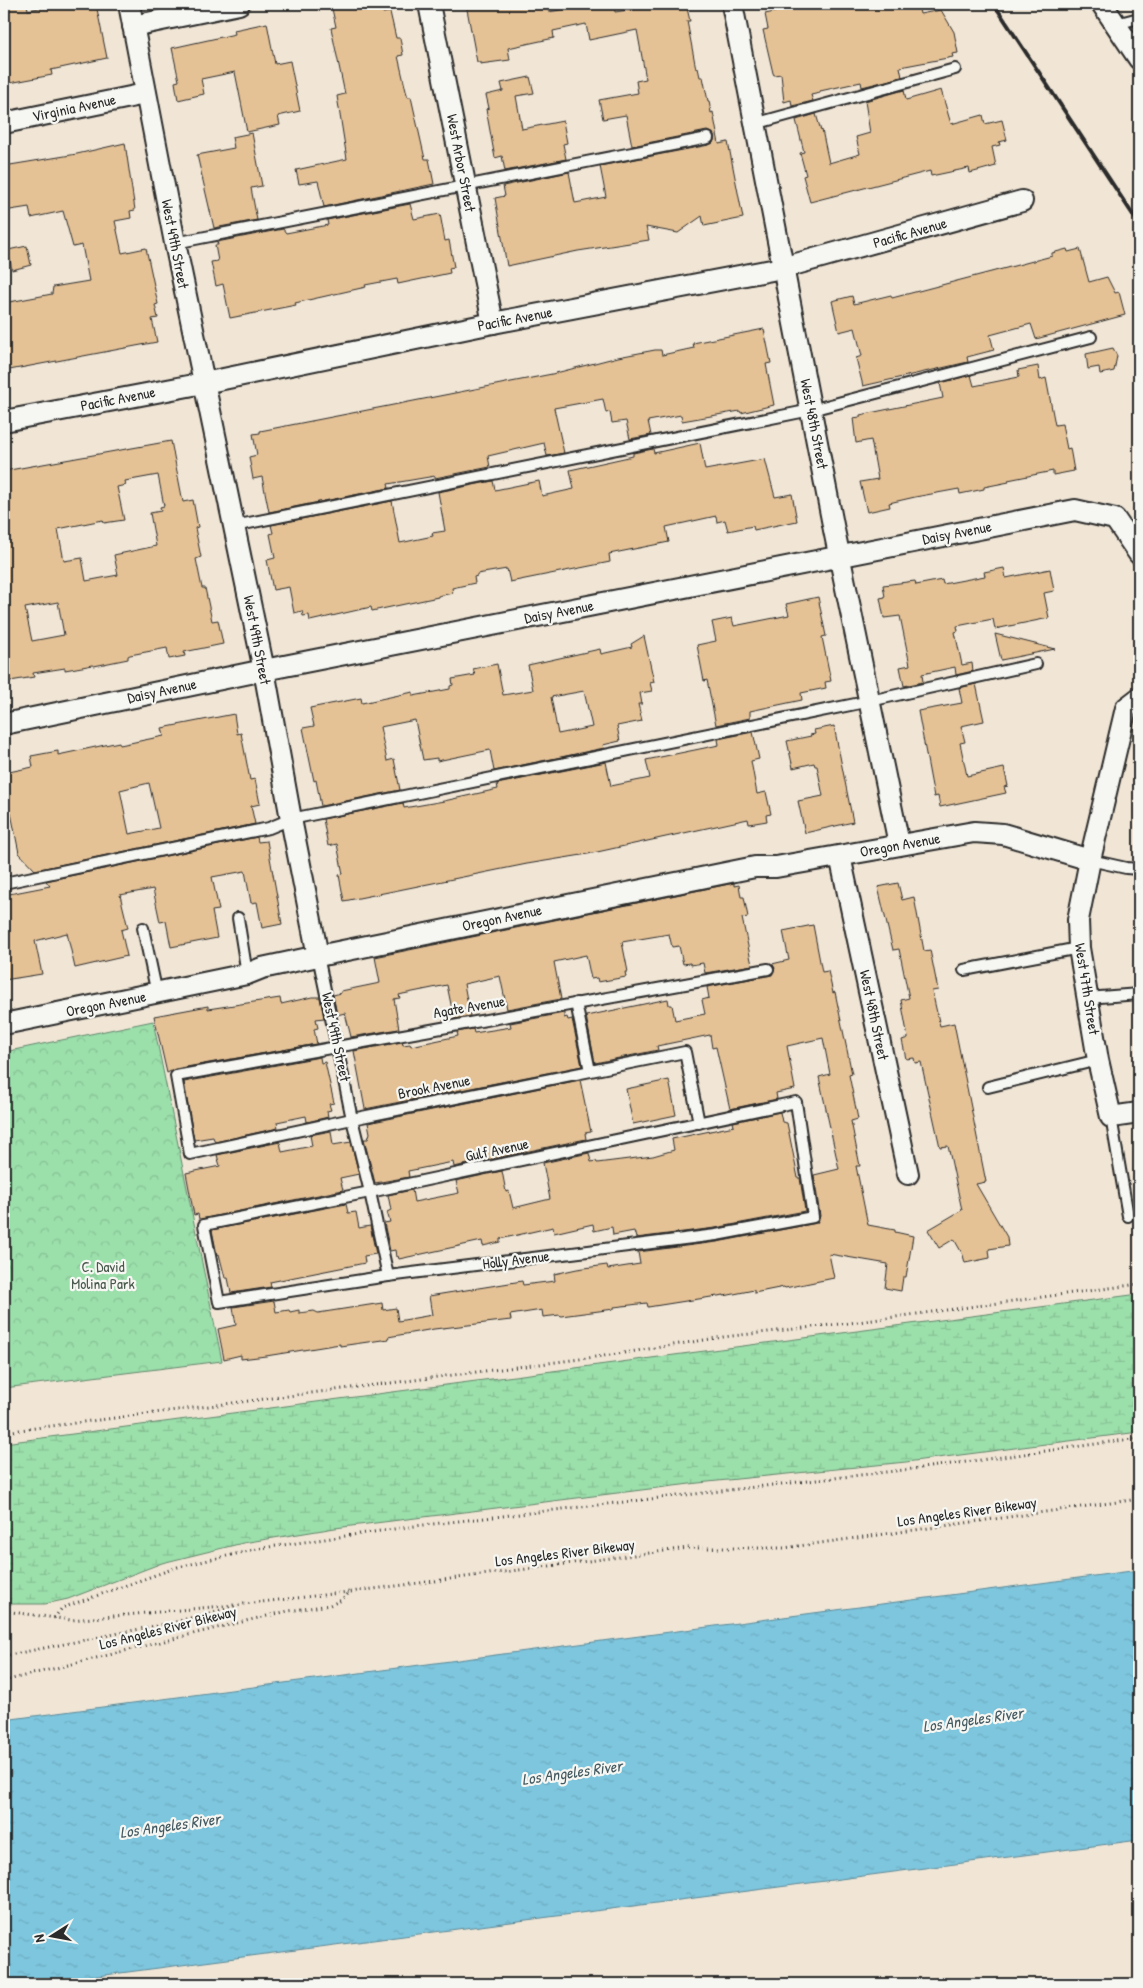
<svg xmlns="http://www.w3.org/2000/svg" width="1143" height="1988" font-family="'Patrick Hand',sans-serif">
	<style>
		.forest { fill: url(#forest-crowns); stroke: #63856b }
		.wetland { fill: url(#wetland-marsh); stroke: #63856b }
		.water { fill: url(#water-ripples); stroke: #5c8896 }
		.building { fill: #e5c296; stroke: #2b2b2b; fill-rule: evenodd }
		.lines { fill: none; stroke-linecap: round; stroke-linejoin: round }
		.lane-casing { stroke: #2b2b2b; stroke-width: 14 }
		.street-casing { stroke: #2b2b2b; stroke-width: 24 }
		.path { stroke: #2b2b2b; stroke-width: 3; stroke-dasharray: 1 4; stroke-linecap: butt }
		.lane { stroke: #f6f6f2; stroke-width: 10 }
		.street { stroke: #f6f6f2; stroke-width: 20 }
		.rail { stroke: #2b2b2b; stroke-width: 4 }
		.labels { text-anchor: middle; stroke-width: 4.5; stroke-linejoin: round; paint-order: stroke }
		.street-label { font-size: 15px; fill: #2b2b2b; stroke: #f6f6f2 }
		.park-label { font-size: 15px; fill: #47584b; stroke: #f6f6f2 }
		.water-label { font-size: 16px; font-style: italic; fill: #445a61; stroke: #f6f6f2 }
	</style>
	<defs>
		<pattern id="forest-crowns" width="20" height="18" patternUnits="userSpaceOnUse" patternTransform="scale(1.25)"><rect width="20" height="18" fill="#9bdfab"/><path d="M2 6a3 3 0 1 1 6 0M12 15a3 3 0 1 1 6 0" fill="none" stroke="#86c093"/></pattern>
		<pattern id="wetland-marsh" width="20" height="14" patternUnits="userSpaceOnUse" patternTransform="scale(1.25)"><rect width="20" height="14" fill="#9bdfab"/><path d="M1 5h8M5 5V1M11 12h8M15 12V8" fill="none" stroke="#86c093"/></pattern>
		<pattern id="water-ripples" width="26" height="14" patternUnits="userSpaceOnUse" patternTransform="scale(1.25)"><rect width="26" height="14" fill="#7dc6de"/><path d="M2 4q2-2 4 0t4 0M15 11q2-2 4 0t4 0" fill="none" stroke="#6caabf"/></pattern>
	</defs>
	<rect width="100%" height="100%" fill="#f1e6d6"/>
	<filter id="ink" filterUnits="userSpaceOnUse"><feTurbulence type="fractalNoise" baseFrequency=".02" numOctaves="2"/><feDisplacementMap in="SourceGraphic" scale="10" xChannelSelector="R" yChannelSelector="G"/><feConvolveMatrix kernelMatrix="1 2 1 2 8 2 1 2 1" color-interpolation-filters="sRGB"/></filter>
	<g filter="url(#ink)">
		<!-- forest -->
		<polygon class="forest" points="153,1021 222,1361 4,1388 4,1052"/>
		<!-- wetland -->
		<polygon class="wetland" points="1139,1294 1139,1432 906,1462 698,1483 335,1528 243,1543 162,1563 68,1599 45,1604 4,1604 4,1443"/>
		<!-- water -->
		<polygon class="water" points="1139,1570 1139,1840 36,1984 4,1984 4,1720"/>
		<!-- building -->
		<g class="building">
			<polygon points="4,4 27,4 28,10 61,4 96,4 107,58 51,70 52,75 4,84"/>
			<polygon points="331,4 381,4 383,13 390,12 396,38 400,38 403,55 398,56 406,91 408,97 411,97 425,159 429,159 434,184 324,207 318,181 299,184 296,170 347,159 337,96 345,94 331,28 336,27"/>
			<polygon points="466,4 542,4 543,9 548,8 549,12 582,6 582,4 614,4 615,12 652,6 652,4 686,4 690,21 687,21 696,69 698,68 700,77 703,77 708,101 709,101 711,113 713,112 719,144 728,142 743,218 704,226 702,216 678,233 646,227 649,240 578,251 507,266 495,198 505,196 503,186 569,172 575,203 606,197 600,166 709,145 713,143 715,137 713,133 707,131 632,146 626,115 603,119 599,100 638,93 636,81 646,79 637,30 589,40 586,24 553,31 554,38 508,48 510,60 480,64 480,62 477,62"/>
			<polygon points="812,4 918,4 920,14 941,10 954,32 958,53 952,54 953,57 900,67 902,77 862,87 861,82 820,91 820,93 811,95 813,101 792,106 791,100 784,102 781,74 774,75 773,73 763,30 768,29 765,14"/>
			<polygon points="267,23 275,64 290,61 300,111 278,116 280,125 247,132 235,72 201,79 204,94 178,100 175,82 179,81 172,48 235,34 234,30"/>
			<polygon points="530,77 534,93 516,96 522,129 563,121 567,143 563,144 566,159 505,171 502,156 495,158 486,109 489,108 486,95 503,91 501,83"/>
			<polygon points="904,90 906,100 941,90 951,124 983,115 985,124 1002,120 1007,140 999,142 1000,145 992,147 996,166 970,173 969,168 931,176 930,171 810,202 803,176 806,175 800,153 804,152 796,120 816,114 821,131 822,130 829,163 860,154 856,137 870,133 865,101"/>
			<polygon points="252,133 262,186 251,188 257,220 214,228 197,155 234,148 232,137"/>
			<polygon points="125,143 135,210 130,211 131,218 115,221 122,253 146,248 158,304 155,305 158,318 152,319 157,342 4,371 4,303 52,294 53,287 89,281 82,245 73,247 63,211 31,218 29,207 4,211 4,166 77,154"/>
			<polygon points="410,204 414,219 440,214 445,241 449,240 454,267 449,268 450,273 398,284 397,279 365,285 366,287 295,303 296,305 230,318 223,284 216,286 211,262 218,261 215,245 218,245 217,242 283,229 286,233 328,225 327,220"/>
			<polygon points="27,246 31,265 12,270 8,250"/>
			<polygon points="1067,249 1068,252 1080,249 1089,282 1107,277 1115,293 1119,292 1125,315 1036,339 1031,324 990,335 994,350 967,357 968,362 863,386 856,358 862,356 855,328 839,332 832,301 852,296 854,304 891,295 892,298 1052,256 1052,253"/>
			<polygon points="764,329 771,363 766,364 774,405 741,413 740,411 682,421 681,415 648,421 651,435 630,439 626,421 612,423 610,412 606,413 603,399 554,408 564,453 547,456 544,443 488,456 490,467 435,478 435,476 388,484 389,488 269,512 262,477 253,479 249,457 257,455 253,434 260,433 260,431 552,374 618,357 655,350 661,350 662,355 694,348 693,343"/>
			<polygon points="1113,348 1117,356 1114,371 1100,374 1099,367 1088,369 1086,354"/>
			<polygon points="1038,366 1040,380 1046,378 1055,425 1062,424 1067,449 1070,448 1074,471 1053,475 1053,471 1008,480 1009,482 984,487 984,489 960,494 959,489 915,497 889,503 890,507 867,512 860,482 878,479 871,440 856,443 853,418 860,417 860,415 943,398 940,383 971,375 974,386 1019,377 1018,370"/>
			<path d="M171,441L183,502L193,500L198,527L195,528L201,557L196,559L202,588H205L212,621L218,620L223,644L184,652L185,656L169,659L167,648L130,655L128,656V659L94,666L93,665L65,670V668L33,673L34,677L4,682V471ZM158,475L164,506L160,507L161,511L150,513L156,546L114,555L118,575L86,581L82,558L64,561L58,529L103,520L104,523L124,520L117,487L126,485L125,481ZM58,602L64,635L32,641L25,608Z"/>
			<polygon points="700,443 705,470 765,459 775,497 792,494 797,521 754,530 753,526 728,531 725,520 717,522 716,516 666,527 669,542 609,554 610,562 510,582 507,569 477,574 477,576 474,577 475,583 452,588 453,593 438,596 438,597 372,611 371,607 310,621 309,615 303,616 302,611 294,613 289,587 273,590 267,560 275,558 270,534 273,533 271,525 392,501 400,543 433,536 432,533 445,531 438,492 493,481 495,490 539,481 542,496 574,489 570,470 633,456 633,453 653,449 654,453"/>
			<polygon points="1004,568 1006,578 1050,569 1054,591 1044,593 1049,618 995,629 993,619 957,626 958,631 955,632 962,665 972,663 973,671 956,675 955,667 922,674 923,682 904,686 900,667 910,665 900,616 884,618 880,598 885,597 883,585 915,581 916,585 942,580 943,584 985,576 984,572"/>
			<polygon points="818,597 826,636 822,637 831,681 825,682 826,688 801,693 802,700 750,711 750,718 716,725 707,680 704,681 697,645 716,641 712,622 732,618 734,626 789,615 786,604"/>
			<polygon points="995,634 1055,649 1001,660"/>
			<path d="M644,636L654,682L650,683L652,691L640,693L642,704H638L642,721L617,726L620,741L603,745L604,748L494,771L490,750L437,761V758L423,760L415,720L380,727L387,761L394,759L400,790L321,806L316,780L314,781L303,728L314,726L310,708L361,698L362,703L413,692V696L450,689V686L453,685L452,679L475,675L473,669L497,664L503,695L533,690L528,665L600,649L601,654L632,647L631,644ZM584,691L592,727L558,734L551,697Z"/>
			<polygon points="976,684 984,721 961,726 965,742 960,743 967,776 1004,768 1008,786 1004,787 1006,793 940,807 938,796 934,797 918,711 962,703 959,688"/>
			<path d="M234,714L237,734L241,733L250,780L255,779L260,804L251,806L255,824L35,870L19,853L11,813L4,815V773L33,767L31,756L58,751V755L119,742L120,745L164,736L162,728ZM149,783L159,828L129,834L120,790Z"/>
			<polygon points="834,726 853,822 805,833 798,801 823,796 817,766 815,766 814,763 793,768 787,741 811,736 810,735 815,734 814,730"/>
			<polygon points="753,732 759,759 751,761 757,794 766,792 771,814 766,815 767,821 749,824 748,819 588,854 527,864 344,901 339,875 343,874 337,844 328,846 323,819 403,803 404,808 444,801 498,789 497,784 606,762 611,786 650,778 646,760 719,745 718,739"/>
			<polygon points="257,837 258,842 267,841 282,924 262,928 257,902 251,903 245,871 212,877 219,910 212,911 217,938 171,947 166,921 160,922 153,889 120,895 128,928 121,930 127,956 75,968 67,933 35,941 42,974 4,980 4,895 50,886 46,881"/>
			<polygon points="734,883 734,886 739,885 741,897 744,897 748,917 742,918 752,965 705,973 703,963 691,965 690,963 683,964 679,946 672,947 669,934 622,942 628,972 625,972 626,977 598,982 597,978 591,979 586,955 554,962 561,999 507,1009 500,976 464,984 470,1016 454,1019 447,985 403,994 399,995 400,998 394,999 399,1029 351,1037 345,1013 337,1015 333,995 341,993 341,991 380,983 375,957"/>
			<polygon points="898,883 902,900 914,897 924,951 930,950 938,990 932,991 940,1026 954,1023 986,1182 976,1184 1007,1237 1008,1246 989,1249 990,1258 965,1263 963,1255 954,1239 939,1248 928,1230 962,1210 948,1146 940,1147 921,1062 915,1063 914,1058 906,1059 902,1040 908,1038 901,1000 909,998 899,949 893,950 878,887"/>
			<polygon points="813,925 822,972 828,971 833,993 835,992 852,1074 849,1075 858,1119 851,1121 860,1166 856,1166 868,1225 895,1230 895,1232 913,1236 906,1277 903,1277 901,1291 885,1288 888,1264 829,1254 834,1278 785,1288 784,1287 754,1293 754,1290 724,1296 724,1295 648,1307 647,1303 614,1307 614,1309 561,1316 560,1315 543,1317 542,1310 510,1315 511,1320 434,1329 388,1337 389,1339 340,1346 340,1344 266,1356 241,1359 241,1355 224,1359 218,1329 236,1325 233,1307 274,1301 276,1312 289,1310 290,1312 299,1310 299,1313 314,1311 318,1313 382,1303 383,1310 396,1308 398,1321 432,1315 429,1296 522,1281 523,1285 555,1281 554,1274 577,1269 607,1265 608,1269 640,1264 638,1252 717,1242 817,1223 820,1216 814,1175 839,1169 819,1077 830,1074 823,1038 787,1046 795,1089 776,1093 777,1099 730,1109 716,1047 712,1048 710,1035 657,1046 658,1050 595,1063 586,1016 668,999 669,1005 672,1005 675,1020 705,1014 702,1000 709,998 707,987 772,975 775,968 772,964 789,960 783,931"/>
			<polygon points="312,997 320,997 324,1018 316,1019 318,1028 314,1029 317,1044 175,1069 167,1073 154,1016 208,1006 208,1009 280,998 281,1004"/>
			<polygon points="564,1013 564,1018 567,1017 568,1020 572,1019 582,1066 365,1109 354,1051 402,1042 403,1045 410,1044 411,1046 458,1036 457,1032 473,1029 474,1033 511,1027 510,1023"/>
			<polygon points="320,1057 321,1063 325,1062 334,1103 329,1104 331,1110 327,1111 328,1117 307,1122 306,1116 277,1122 278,1128 215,1142 213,1137 194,1140 184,1082"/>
			<polygon points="580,1080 591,1132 585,1133 586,1139 454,1167 453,1162 408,1171 409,1177 375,1183 364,1139 368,1139 370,1133 368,1123"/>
			<polygon points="669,1080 676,1115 633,1124 626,1089"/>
			<polygon points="780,1112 782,1122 787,1123 798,1178 800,1178 805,1211 715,1228 636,1238 634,1231 613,1235 612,1227 594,1231 593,1224 554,1233 553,1227 500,1239 500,1242 483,1246 482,1241 399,1259 398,1256 396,1257 395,1250 390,1251 384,1223 390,1222 387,1212 391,1210 388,1195 412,1190 414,1202 459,1193 456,1181 502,1171 506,1192 509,1191 513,1208 550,1199 543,1163 589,1153 591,1162 596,1161 597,1163 653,1156 674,1150 672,1139 734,1126 733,1122"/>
			<polygon points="331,1131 333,1145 351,1142 359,1174 340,1178 343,1190 205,1218 199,1219 198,1214 194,1215 186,1173 220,1166 217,1155 280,1142 282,1152 312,1146 310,1135"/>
			<polygon points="346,1204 348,1213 356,1212 359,1228 370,1226 376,1254 364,1256 365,1263 270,1282 271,1287 231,1293 228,1278 225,1278 219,1254 217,1255 212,1230"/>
		</g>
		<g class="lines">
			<!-- lane casing -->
			<g class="lane-casing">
				<g id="lane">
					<polyline points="1116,24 1139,18"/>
					<polyline points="754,124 955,69"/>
					<polyline points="175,243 708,138"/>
					<polyline points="234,526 811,410 1091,337"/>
					<polyline points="1090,860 1126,868 1139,869"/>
					<polyline points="4,883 269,828 291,819 870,701 1036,664"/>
					<polyline points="238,918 247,974"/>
					<polyline points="143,928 157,994"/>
					<polyline points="318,956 352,1119 370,1192 388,1276"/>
					<polyline points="964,970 1079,948"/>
					<polyline points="1087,998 1139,994"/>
					<polyline points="576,1003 590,1071"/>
					<polyline points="988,1087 1098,1060"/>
					<polygon points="796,1102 813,1217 716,1235 388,1276 219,1302 204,1225 370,1192"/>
					<polyline points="1111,1117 1128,1216"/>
					<polyline points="699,1123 685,1052 352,1119 190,1154 176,1076 768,969"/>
				</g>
			</g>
			<!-- street casing -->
			<g class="street-casing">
				<g id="street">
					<polyline points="129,4 175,243 264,670 291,819 318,956"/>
					<polyline points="429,4 493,323"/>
					<polyline points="732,4 834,530 899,844"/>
					<polyline points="1102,4 1139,59"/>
					<polyline points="133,26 239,4"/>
					<polyline points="4,123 145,94"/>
					<polyline points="4,421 204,383 493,323 782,268 1022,201"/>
					<polyline points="4,724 264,670 1075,510 1115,519 1139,554"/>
					<polyline points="840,856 908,1174"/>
					<polyline points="1090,860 1078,920 1079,948 1098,1060 1111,1117 1139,1113"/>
					<polyline points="4,1024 247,974 262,968 318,956 755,867 776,867 974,832 1003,834 1090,860 1126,708 1139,698"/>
				</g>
			</g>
			<!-- path -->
			<g class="path">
				<polyline points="4,1432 611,1355 723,1337 858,1322 1139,1284"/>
				<polyline points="4,1611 71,1620 234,1605"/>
				<polyline points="54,1618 62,1608 178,1567 262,1548 415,1526 930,1467 1139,1438"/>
				<polyline points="4,1656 175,1622 244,1604 349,1592"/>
				<polyline points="4,1681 233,1624 288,1611 330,1605 342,1600 350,1592 688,1548 784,1548 1139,1499"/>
			</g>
			<!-- lane -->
			<use href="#lane" class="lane"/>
			<!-- street -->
			<use href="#street" class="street"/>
			<!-- rail -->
			<polyline class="rail" points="994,4 1139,224"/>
		</g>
	</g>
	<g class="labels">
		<!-- street labels -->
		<g class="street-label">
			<text transform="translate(74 108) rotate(-12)" y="5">Virginia Avenue</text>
			<text transform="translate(461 163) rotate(79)" y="5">West Arbor Street</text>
			<text transform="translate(910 233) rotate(-16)" y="5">Pacific Avenue</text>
			<text transform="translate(175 244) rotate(79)" y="5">West 49th Street</text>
			<text transform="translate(515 319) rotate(-11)" y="5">Pacific Avenue</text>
			<text transform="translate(118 399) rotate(-11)" y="5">Pacific Avenue</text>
			<text transform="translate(814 424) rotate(79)" y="5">West 48th Street</text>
			<text transform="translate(957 533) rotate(-11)" y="5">Daisy Avenue</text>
			<text transform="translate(559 612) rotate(-11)" y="5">Daisy Avenue</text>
			<text transform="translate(257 640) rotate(79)" y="5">West 49th Street</text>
			<text transform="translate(162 691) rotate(-12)" y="5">Daisy Avenue</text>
			<text transform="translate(900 845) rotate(-10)" y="5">Oregon Avenue</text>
			<text transform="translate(502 918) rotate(-12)" y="5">Oregon Avenue</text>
			<text transform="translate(1087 989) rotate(81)" y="5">West 47th Street</text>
			<text transform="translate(106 1004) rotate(-11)" y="5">Oregon Avenue</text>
			<text transform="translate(469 1007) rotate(-10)" y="5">Agate Avenue</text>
			<text transform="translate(874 1015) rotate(78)" y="5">West 48th Street</text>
			<text transform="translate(336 1037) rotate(78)" y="5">West 49th Street</text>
			<text transform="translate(434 1087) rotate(-11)" y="5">Brook Avenue</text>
			<text transform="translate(497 1150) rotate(-12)" y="5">Gulf Avenue</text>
			<text transform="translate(516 1260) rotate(-7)" y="5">Holly Avenue</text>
			<text transform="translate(967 1512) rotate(-8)" y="5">Los Angeles River Bikeway</text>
			<text transform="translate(565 1553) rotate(-7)" y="5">Los Angeles River Bikeway</text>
			<text transform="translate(168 1628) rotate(-14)" y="5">Los Angeles River Bikeway</text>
		</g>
		<!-- park labels -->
		<g class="park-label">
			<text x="103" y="1272">C. David<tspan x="103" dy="17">Molina Park</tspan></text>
		</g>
		<!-- water labels -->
		<g class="water-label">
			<text transform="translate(973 1719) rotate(-8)" y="6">Los Angeles River</text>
			<text transform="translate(572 1772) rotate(-8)" y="6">Los Angeles River</text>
			<text transform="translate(170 1825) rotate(-8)" y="6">Los Angeles River</text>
		</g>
	</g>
	<!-- margin -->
	<rect width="1143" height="1988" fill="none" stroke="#f6f6f2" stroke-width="20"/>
	<rect x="10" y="10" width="1123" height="1968" fill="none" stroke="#2b2b2b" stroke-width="2" filter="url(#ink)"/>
	<!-- north arrow -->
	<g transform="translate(52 1936) rotate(259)" stroke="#f6f6f2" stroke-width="4" paint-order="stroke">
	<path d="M0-4L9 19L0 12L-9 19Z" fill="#2b2b2b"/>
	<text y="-8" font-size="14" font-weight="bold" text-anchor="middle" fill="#2b2b2b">N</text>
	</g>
</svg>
